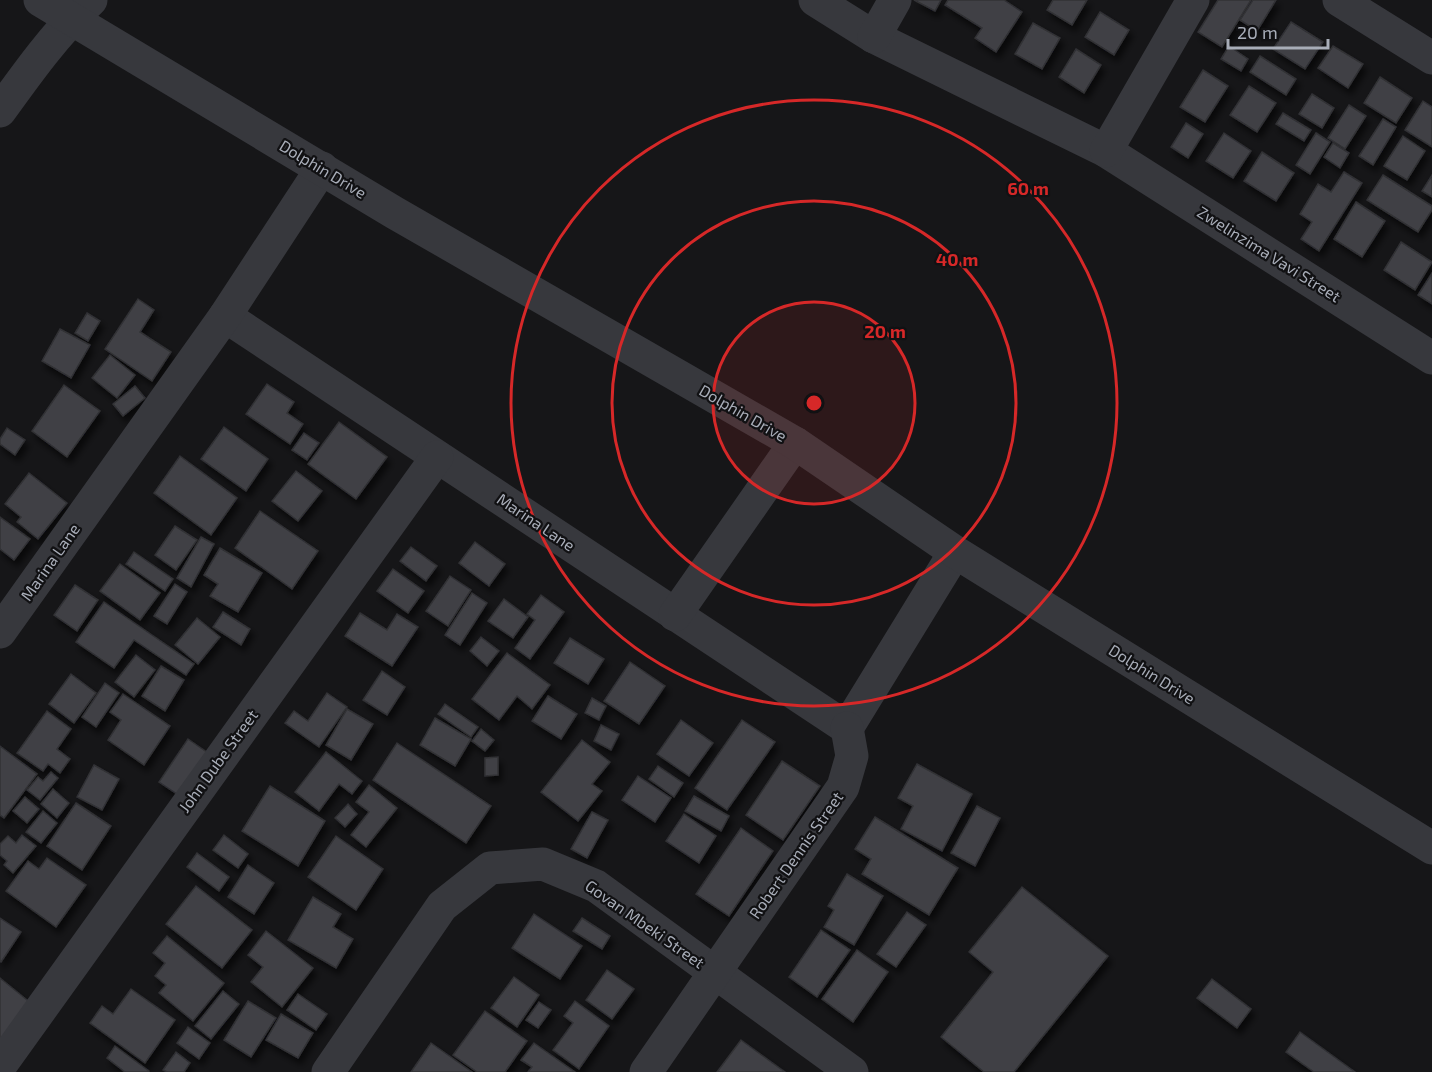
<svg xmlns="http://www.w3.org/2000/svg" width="1432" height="1072" font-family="'Exo 2',sans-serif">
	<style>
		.building { fill: #404145; stroke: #303034; stroke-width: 1.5; filter: url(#shadow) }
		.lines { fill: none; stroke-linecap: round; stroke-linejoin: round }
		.minor { stroke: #37383d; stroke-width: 33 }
		.tertiary { stroke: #37383d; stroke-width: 33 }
		.ring { fill: none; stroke: #d62828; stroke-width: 3 }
		.labels { text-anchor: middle; stroke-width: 4.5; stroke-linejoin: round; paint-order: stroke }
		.street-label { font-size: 16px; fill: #a8adb8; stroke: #111113 }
		.centre { fill: #d62828; stroke: #111113; stroke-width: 3 }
		.ring-label { font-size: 18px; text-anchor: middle; font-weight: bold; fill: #d62828; stroke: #111113; stroke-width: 4.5; stroke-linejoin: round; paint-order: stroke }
	</style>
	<defs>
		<filter id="shadow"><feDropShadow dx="3.5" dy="6" stdDeviation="3" flood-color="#0009"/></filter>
	</defs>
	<rect width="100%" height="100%" fill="#161618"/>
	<!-- building -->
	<g class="building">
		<polygon points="914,0 941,0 935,11"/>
		<polygon points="948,0 1004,0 1022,12 996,52 975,38 982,28 945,5"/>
		<polygon points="1053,0 1087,0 1072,25 1047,10"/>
		<polygon points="1218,0 1251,0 1222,47 1198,32"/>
		<polygon points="1253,0 1276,0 1257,31 1240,20"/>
		<polygon points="1100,12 1129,30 1114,55 1085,37"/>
		<polygon points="1291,22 1323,42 1305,69 1273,49"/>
		<polygon points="1033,23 1060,38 1042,69 1015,54"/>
		<polygon points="1229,46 1248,59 1241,71 1221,59"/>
		<polygon points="1333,46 1363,64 1348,88 1318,68"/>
		<polygon points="1076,49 1101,65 1084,93 1059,77"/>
		<polygon points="1260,56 1296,79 1286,95 1250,72"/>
		<polygon points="1203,70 1228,86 1205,122 1180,107"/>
		<polygon points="1380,77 1412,98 1396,123 1364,103"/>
		<polygon points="1249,86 1276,103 1257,132 1230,115"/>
		<polygon points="1312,94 1334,108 1322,128 1299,114"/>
		<polygon points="1423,101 1432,107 1432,147 1405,130"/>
		<polygon points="1349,105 1366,116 1345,149 1328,138"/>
		<polygon points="1283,113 1311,130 1304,141 1276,124"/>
		<polygon points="1383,119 1396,127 1373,165 1359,156"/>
		<polygon points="1186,123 1203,134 1188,158 1171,147"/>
		<polygon points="1224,133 1251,151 1233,178 1206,161"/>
		<polygon points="1316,133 1330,142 1310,174 1296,165"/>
		<polygon points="1403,136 1425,151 1407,180 1384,166"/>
		<polygon points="1333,143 1349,153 1340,168 1324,157"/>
		<polygon points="1262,152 1294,173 1276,201 1244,181"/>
		<polygon points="1344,172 1362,183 1319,251 1301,239 1312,222 1300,214 1318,184 1331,192"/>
		<polygon points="1383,175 1432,206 1432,210 1418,232 1367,200"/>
		<polygon points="1432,175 1432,197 1422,191"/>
		<polygon points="1356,202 1385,221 1362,257 1334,239"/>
		<polygon points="1401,242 1432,262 1415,290 1384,270"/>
		<polygon points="1432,273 1432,304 1418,295"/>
		<polygon points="138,299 154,310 140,332 171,352 152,381 105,349"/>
		<polygon points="87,313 100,321 88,341 75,333"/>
		<polygon points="60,329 90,345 71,378 42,361"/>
		<polygon points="110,355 135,375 117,398 92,378"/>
		<polygon points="267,384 294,402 287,413 303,424 290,444 246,414"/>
		<polygon points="64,385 100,411 67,457 32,431"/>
		<polygon points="135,386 145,398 123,416 113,404"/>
		<polygon points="339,422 387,457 356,499 308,464"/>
		<polygon points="224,427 268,459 246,491 201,459"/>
		<polygon points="7,428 25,440 15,455 0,444 0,439"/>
		<polygon points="304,433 319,443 307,460 292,450"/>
		<polygon points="180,456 237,498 211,535 154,493"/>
		<polygon points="296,471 322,491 298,521 272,501"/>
		<polygon points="29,473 67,503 38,539 17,522 21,517 5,504"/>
		<polygon points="260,511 318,551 292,589 235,548"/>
		<polygon points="0,517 30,539 14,560 0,549"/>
		<polygon points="175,526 197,540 176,570 155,555"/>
		<polygon points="201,537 214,544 191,587 177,578"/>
		<polygon points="475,542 505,564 489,586 459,563"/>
		<polygon points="411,547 437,566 426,581 400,561"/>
		<polygon points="220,548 262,573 238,612 210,596 218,584 204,575"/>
		<polygon points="134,552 173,579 165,591 126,564"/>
		<polygon points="120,564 160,593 140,620 100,591"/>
		<polygon points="393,569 424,591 408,613 377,591"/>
		<polygon points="450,576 471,590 448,626 426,611"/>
		<polygon points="175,584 187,592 167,624 154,616"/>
		<polygon points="75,585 98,600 77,631 54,615"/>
		<polygon points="472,593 487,603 460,645 445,635"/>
		<polygon points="541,595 564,612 530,659 515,648 535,620 527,614"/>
		<polygon points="504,599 528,617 513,638 488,621"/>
		<polygon points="104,602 194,664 186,675 134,640 114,668 76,642"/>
		<polygon points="223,612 250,629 241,645 213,627"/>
		<polygon points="360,613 387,630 397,614 418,627 392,666 345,636"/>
		<polygon points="197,618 220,637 198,664 175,645"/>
		<polygon points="481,637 499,651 487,666 470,651"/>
		<polygon points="570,638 604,659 588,684 554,663"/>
		<polygon points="507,653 550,685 532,709 517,696 499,720 472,699"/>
		<polygon points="136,655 155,670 134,697 115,682"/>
		<polygon points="630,662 665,686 639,724 604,701"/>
		<polygon points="161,666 184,680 165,711 142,696"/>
		<polygon points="382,671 405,687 387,715 363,700"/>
		<polygon points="71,674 96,693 74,723 49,704"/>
		<polygon points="105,683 119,693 96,727 82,717"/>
		<polygon points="327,693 347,707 319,747 285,723 294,711 308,721"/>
		<polygon points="123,694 170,726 144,765 108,740 121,720 110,712"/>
		<polygon points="548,696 577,714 561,739 532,721"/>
		<polygon points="592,698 606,706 599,720 585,713"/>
		<polygon points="445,704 478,727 471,737 438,714"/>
		<polygon points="347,709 373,724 351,760 326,745"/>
		<polygon points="47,711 71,729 57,749 70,759 60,773 48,764 43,771 17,753"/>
		<polygon points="435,718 471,739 455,766 420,745"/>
		<polygon points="681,720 713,743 689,776 657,754"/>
		<polygon points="742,720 775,742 727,810 695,788"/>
		<polygon points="601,725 619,734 611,750 594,741"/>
		<polygon points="481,729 494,740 485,751 472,741"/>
		<polygon points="188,739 208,753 180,796 159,782"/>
		<polygon points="582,740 610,762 592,784 602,791 578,821 541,792"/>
		<polygon points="397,743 491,806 466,843 373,780"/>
		<polygon points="0,746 37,774 4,818 0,815"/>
		<polygon points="326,752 362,781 352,794 339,784 319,811 295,792"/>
		<polygon points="498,757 498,775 485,776 485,758"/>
		<polygon points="782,761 820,786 783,840 746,815"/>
		<polygon points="917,764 972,794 942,851 901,829 913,806 898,798"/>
		<polygon points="94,765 119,779 102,810 77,797"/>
		<polygon points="658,766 683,783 674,797 649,779"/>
		<polygon points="51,772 58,778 40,800 27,790 38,777 43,781"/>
		<polygon points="638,776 671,798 655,822 622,800"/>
		<polygon points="369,785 397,808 366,847 351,835 369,812 356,802"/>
		<polygon points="270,786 325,821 298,866 242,831"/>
		<polygon points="53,789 69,803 57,818 41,804"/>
		<polygon points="694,796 729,816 721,831 685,811"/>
		<polygon points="25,797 39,809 27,823 13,811"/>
		<polygon points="76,803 111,826 82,870 47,846"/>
		<polygon points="348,804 357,814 345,827 335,818"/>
		<polygon points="977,806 1000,818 975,866 951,853"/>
		<polygon points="43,811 57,823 41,843 26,832"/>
		<polygon points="592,812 608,820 587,858 571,849"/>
		<polygon points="684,814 716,836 699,863 666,841"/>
		<polygon points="875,817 958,868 929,915 862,874 871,859 855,849"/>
		<polygon points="741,828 773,851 729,916 696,894"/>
		<polygon points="22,835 36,846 13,873 4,865 7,861 0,855 0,844 8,836 16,843"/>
		<polygon points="224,835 248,854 238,868 213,850"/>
		<polygon points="336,836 383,869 356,910 308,877"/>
		<polygon points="197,853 229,877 219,891 187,867"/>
		<polygon points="47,858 86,885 56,927 6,891 28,861 39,869"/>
		<polygon points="248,865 274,883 254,914 228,897"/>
		<polygon points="847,874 883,896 854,945 824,927 834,910 828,906"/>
		<polygon points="196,886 252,930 222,968 166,924"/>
		<polygon points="1022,887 1108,956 1014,1072 984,1072 941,1037 993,972 969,952"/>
		<polygon points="313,897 341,914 333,927 353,939 336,968 288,940"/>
		<polygon points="907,912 926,925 896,967 877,954"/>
		<polygon points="534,914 582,946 560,979 512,948"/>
		<polygon points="0,918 21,932 1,962 0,961"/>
		<polygon points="582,918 610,936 602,949 573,931"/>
		<polygon points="821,930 850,950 817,997 789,977"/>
		<polygon points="266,931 313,968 282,1007 251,982 263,967 248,955"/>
		<polygon points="167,936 224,983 193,1021 159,993 166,985 155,976 165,963 153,953"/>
		<polygon points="857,950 888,972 853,1022 822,999"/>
		<polygon points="607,970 634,989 612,1019 586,1000"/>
		<polygon points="514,977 539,995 517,1027 491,1008"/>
		<polygon points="0,978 32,1004 0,1041"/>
		<polygon points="1212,979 1251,1009 1237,1028 1197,998"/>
		<polygon points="131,989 175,1020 145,1063 90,1023 102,1006 113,1014"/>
		<polygon points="223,991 239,1004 211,1039 195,1026"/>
		<polygon points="298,994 327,1014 316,1030 287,1010"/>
		<polygon points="248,1001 276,1018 251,1057 224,1040"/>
		<polygon points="575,1001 609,1026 579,1069 553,1050 573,1023 564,1016"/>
		<polygon points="539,1002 551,1010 538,1028 526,1020"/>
		<polygon points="485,1011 527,1041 505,1072 477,1072 453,1055"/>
		<polygon points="281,1014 313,1033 298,1058 266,1040"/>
		<polygon points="188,1027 210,1043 199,1059 177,1043"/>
		<polygon points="1300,1032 1355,1072 1314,1072 1286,1052"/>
		<polygon points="741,1040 785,1072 717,1072"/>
		<polygon points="431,1043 472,1072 411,1072"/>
		<polygon points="534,1043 575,1072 528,1072 532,1067 521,1060"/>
		<polygon points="115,1046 149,1071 148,1072 125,1072 107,1058"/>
		<polygon points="176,1052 190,1063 184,1072 167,1072 163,1070"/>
	</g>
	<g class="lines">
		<!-- minor -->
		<g class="minor">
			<polyline points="815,0 874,37 1106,151 1432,358"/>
			<polyline points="1339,0 1432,58"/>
			<polyline points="874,37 895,0"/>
			<path d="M0,111C28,72 56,33 91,0"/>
			<polyline points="1106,151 1193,0"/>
			<polyline points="225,316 847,728"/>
			<polyline points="675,615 795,443"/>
			<polyline points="0,632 225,316 322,168"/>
			<polyline points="847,728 955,552"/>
			<polyline points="0,1066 437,457"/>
			<polyline points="328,1072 442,906 490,868 543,864 596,886 852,1072"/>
			<polyline points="646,1072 843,787 852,756 847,728"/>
		</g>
		<!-- tertiary -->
		<polyline class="tertiary" points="40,0 395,213 795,443 955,552 1432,848"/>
	</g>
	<!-- distance rings -->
	<circle cx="814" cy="403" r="101" fill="#d62828" fill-opacity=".12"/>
	<g class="ring">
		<circle cx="814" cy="403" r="101"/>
		<circle cx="814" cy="403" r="202"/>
		<circle cx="814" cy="403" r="303"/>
	</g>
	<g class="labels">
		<!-- street labels -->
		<g class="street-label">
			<text transform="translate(323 169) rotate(31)" y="6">Dolphin Drive</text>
			<text transform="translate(1269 254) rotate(32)" y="6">Zwelinzima Vavi Street</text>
			<text transform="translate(743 413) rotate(30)" y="6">Dolphin Drive</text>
			<text transform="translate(536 522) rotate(34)" y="6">Marina Lane</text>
			<text transform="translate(50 562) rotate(-55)" y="6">Marina Lane</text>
			<text transform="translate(1152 674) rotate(32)" y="6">Dolphin Drive</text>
			<text transform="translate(218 761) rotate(-54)" y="6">John Dube Street</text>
			<text transform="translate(796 855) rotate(-55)" y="6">Robert Dennis Street</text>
			<text transform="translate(645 924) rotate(35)" y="6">Govan Mbeki Street</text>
		</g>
	</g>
	<circle cx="814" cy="403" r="9" class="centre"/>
	<g class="ring-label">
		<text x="1028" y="195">60 m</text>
		<text x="957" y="266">40 m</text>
		<text x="885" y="338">20 m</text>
	</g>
	<!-- scale -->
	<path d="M1228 39v9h100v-9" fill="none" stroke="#a8adb8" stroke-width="3"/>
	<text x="1237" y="39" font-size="18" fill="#a8adb8" stroke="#111113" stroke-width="4.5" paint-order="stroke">20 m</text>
</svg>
